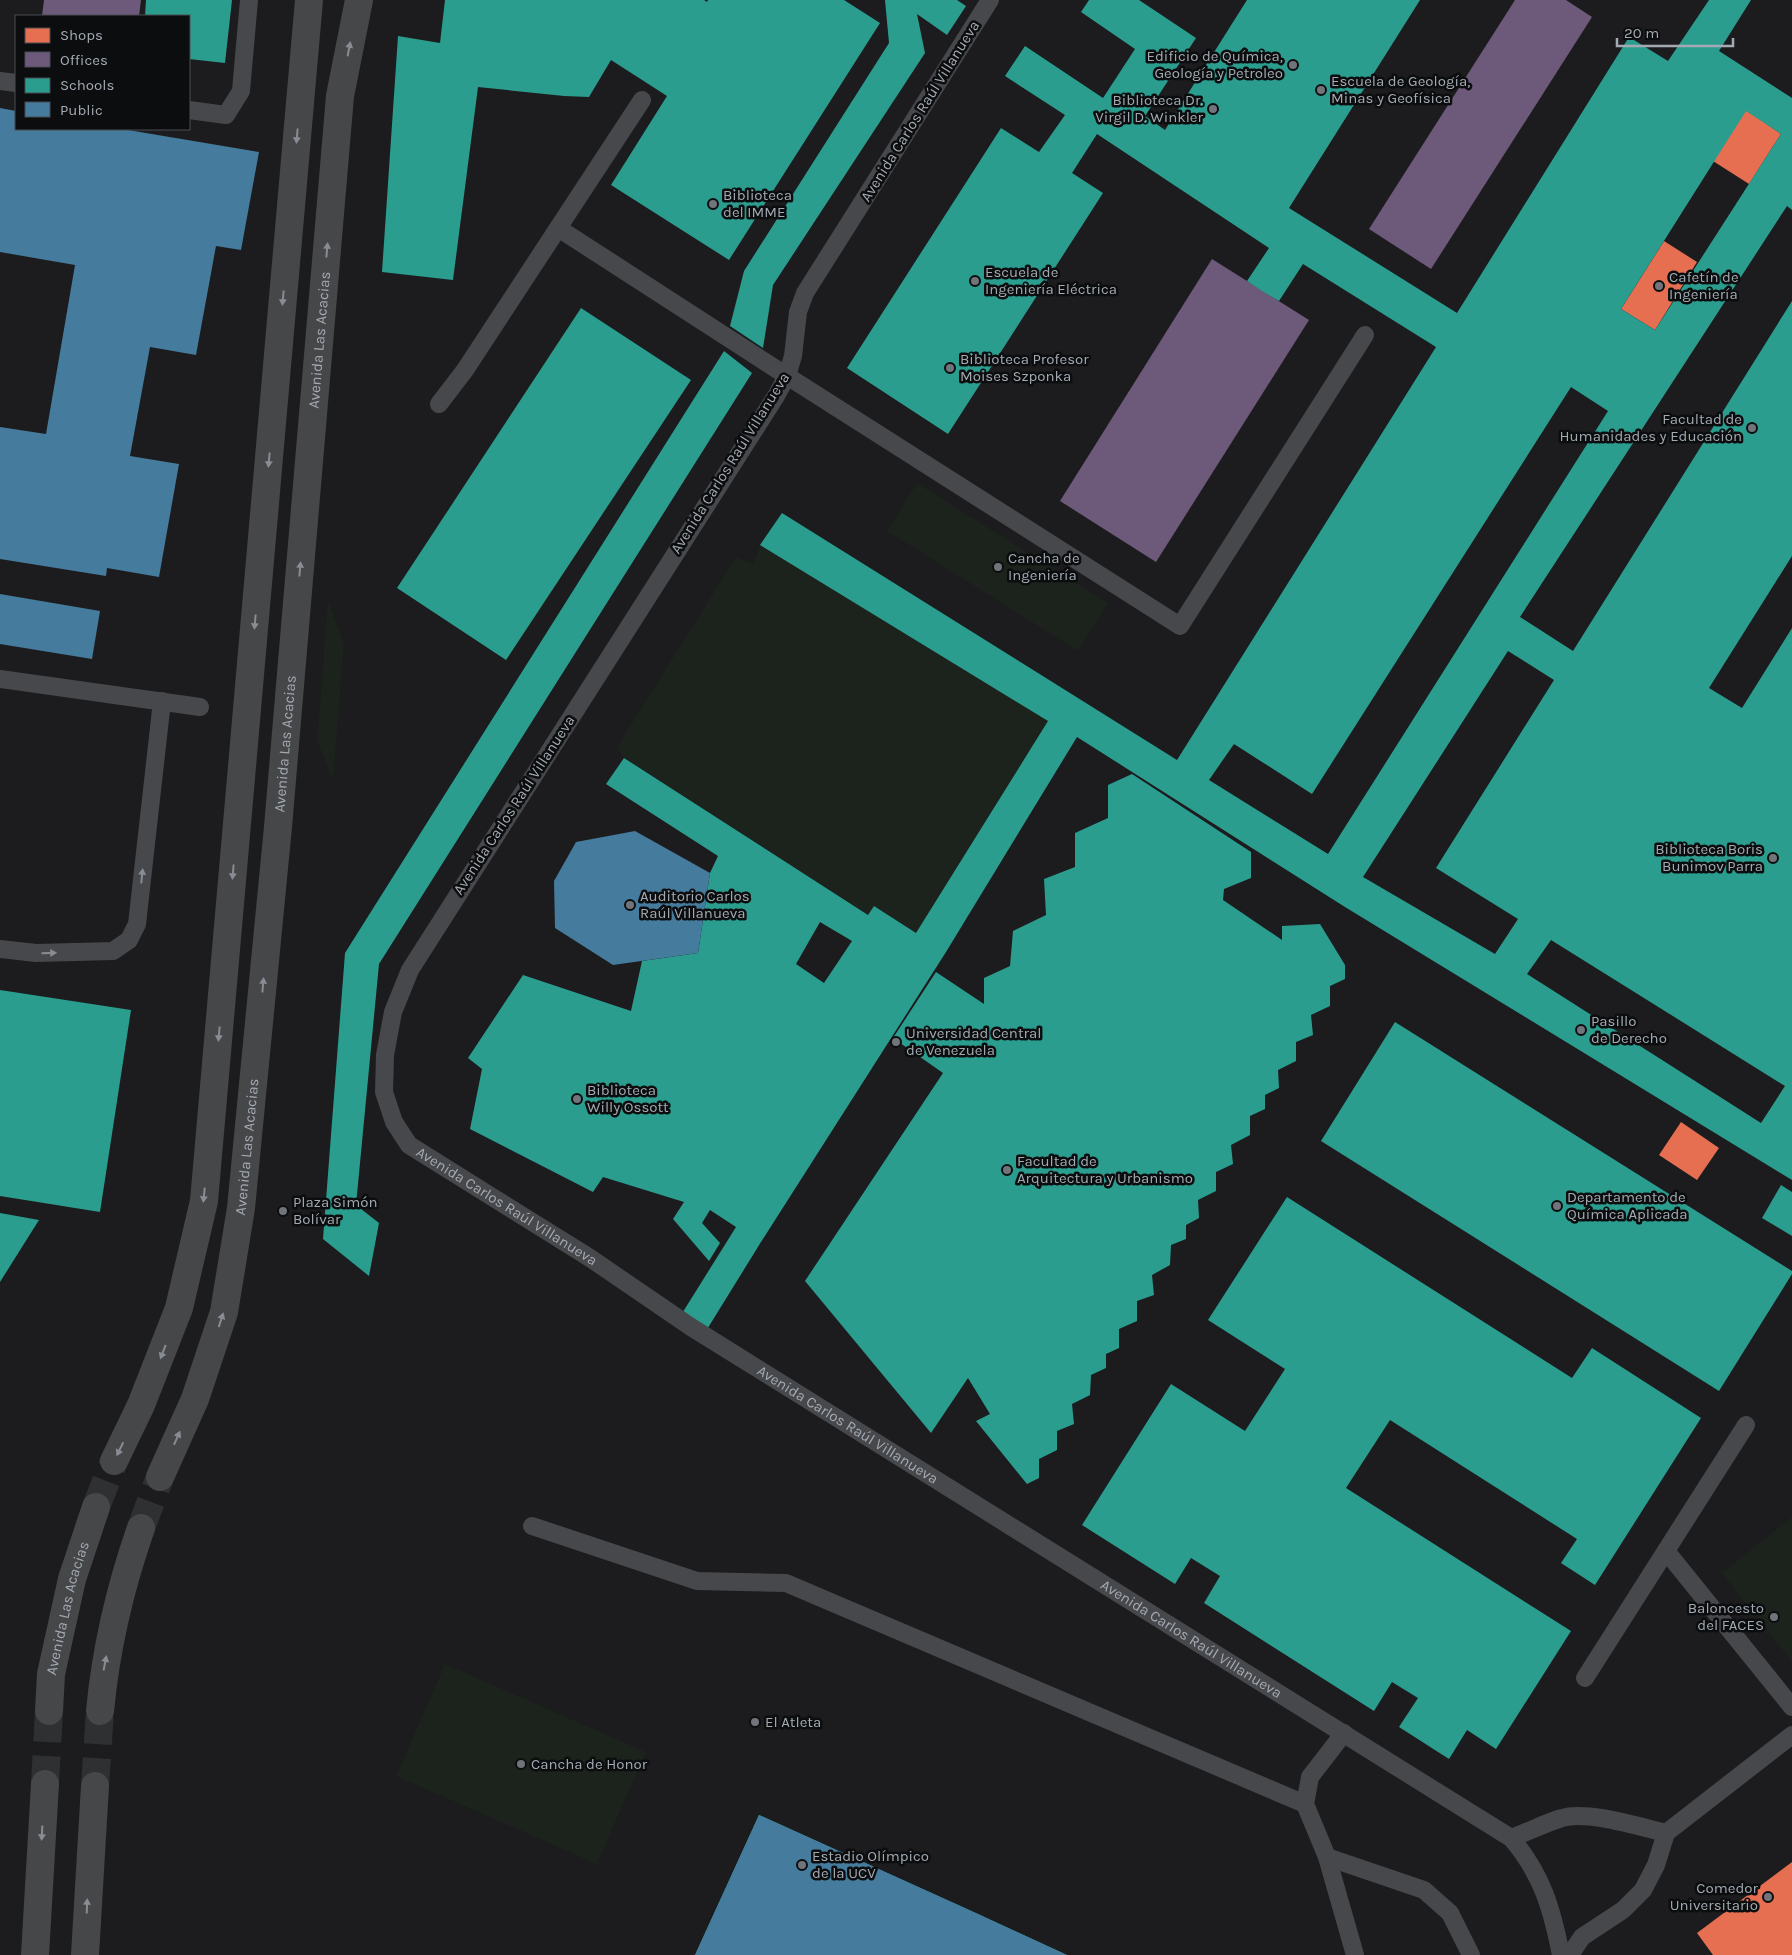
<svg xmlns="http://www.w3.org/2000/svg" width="1792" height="1955" font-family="Karla,sans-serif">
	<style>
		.built { fill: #1c1c1e; fill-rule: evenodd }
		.green { fill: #1c221c }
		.shops { fill: #e76f51 }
		.offices { fill: #6d597a }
		.schools { fill: #2a9d8f; fill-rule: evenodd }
		.public { fill: #457b9d }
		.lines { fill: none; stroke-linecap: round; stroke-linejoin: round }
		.secondary-tunnel { stroke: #2f3032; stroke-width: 28; stroke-dasharray: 28 14; stroke-linecap: butt }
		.lane { stroke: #47484b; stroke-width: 18 }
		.secondary { stroke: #464749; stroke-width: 28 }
		.oneway { fill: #888c93 }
		.oneway2 { fill: #888d94 }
		.poi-dot { fill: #71757b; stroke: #0c0d0e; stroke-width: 2 }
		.labels { text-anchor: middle; stroke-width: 5; stroke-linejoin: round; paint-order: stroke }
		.poi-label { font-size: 15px; fill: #a4aab3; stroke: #0c0d0e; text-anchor: start }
		.street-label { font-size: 15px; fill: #a4aab3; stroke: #0c0d0e }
	</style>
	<rect width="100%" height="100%" fill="#121212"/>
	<!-- built -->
	<path class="built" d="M0,0H1792V1955H0ZM16,16H189V129H16Z"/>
	<!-- green -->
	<g class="green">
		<polygon points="917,483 1108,603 1078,651 887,531"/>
		<polygon points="760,545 1048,721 916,933 874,906 868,915 624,758 617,747 736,557 753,565"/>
		<polygon points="328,600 344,644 333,780 317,741"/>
		<polygon points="1792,1517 1792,1662 1722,1573"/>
		<polygon points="445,1664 646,1752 597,1864 396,1776"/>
	</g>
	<!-- shops -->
	<g class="shops">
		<polygon points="1746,110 1781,134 1749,184 1713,161"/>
		<polygon points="1664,241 1697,262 1655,330 1621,309"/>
		<polygon points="1681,1122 1719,1148 1697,1180 1659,1155"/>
		<polygon points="1792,1862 1792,1955 1713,1955 1697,1933"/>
	</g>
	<!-- offices -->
	<g class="offices">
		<polygon points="44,0 141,0 139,16 42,16"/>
		<polygon points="1515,0 1566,0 1592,17 1431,269 1369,229"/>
		<polygon points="1212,259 1309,320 1156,562 1060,501"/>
	</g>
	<!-- schools -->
	<g class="schools">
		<polygon points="146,0 232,0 225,63 189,59 189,16 145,16"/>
		<polygon points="445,0 704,0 707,2 708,0 844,0 880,23 729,260 611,185 667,96 611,60 589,97 564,96 478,87 453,280 382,272 398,36 440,43"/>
		<polygon points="885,0 957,0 966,6 947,35 917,14 925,53 773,285 763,348 730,326 744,271 889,43"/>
		<path d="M1089,0H1139L1196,38L1145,116L1165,130L1247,0H1420L1289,208L1457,313L1629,37L1668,61L1709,0H1751L1719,51L1792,98V210L1787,206L1520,617L1573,651L1792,301V556L1709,688L1742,708L1792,628V1180L1345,907L1077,737L946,952L761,1242L706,1331L681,1315L736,1227L710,1210L702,1223L720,1243L709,1261L673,1219L684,1202L603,1177L593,1192L470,1129L482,1069L468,1058L523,975L631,1011L642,961L698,953L710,873L718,856L606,784L624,758L868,915L874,906L916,933L1048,721L760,545L782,513L1177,760L1436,347L1303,264L1279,301L1262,291L1247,281L1269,248L1097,134L1072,173L1103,193L948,434L847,368L1001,128L1039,152L1065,115L1005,76L1025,46L1103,98L1135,49L1081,12ZM1746,111L1781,134L1655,330L1621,309ZM1571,387L1608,411L1328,854L1209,780L1234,744L1312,794ZM1508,651L1554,680L1436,868L1518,919L1495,954L1363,877ZM820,922L852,941L824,983L796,964ZM1551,940L1785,1086L1761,1123L1527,974Z"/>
		<polygon points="581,308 691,380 506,660 397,588"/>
		<polygon points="724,351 752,373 379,964 356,1205 379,1223 369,1276 323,1239 345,953"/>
		<polygon points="1132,774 1251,852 1251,878 1224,889 1223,900 1282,940 1282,926 1320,924 1345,965 1345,979 1330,986 1330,1006 1311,1015 1313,1035 1296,1042 1296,1061 1278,1070 1279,1088 1265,1095 1265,1109 1250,1116 1250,1135 1231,1145 1233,1164 1216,1172 1216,1191 1198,1200 1199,1218 1186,1225 1186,1239 1171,1245 1170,1265 1152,1275 1154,1295 1137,1301 1137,1321 1119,1329 1119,1348 1106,1354 1106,1368 1091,1375 1090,1395 1072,1404 1074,1424 1057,1431 1057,1450 1039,1459 1039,1478 1027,1484 976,1421 990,1414 968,1378 931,1433 805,1281 943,1073 893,1038 936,972 984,1004 984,978 1010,966 1013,931 1046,915 1044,879 1075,867 1075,833 1108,818 1108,785"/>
		<polygon points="0,990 131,1010 100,1212 0,1196"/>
		<polygon points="1395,1022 1792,1271 1792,1274 1719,1391 1321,1141"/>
		<polygon points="1781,1185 1792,1192 1792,1236 1762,1218"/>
		<polygon points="1287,1197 1572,1378 1592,1348 1701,1418 1595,1585 1561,1563 1577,1539 1390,1420 1346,1488 1571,1631 1496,1749 1467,1730 1449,1759 1399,1727 1418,1698 1392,1682 1374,1711 1204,1603 1220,1576 1191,1558 1175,1584 1082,1525 1171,1384 1245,1431 1285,1369 1208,1320"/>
		<polygon points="0,1213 39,1220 0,1282"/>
		<polygon points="759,1815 978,1914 1067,1955 695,1955"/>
	</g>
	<!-- public -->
	<g class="public">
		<polygon points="0,108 16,111 16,129 122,129 259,152 241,250 216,246 196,355 150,347 130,456 179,464 159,577 107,568 106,576 0,559 0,427 46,434 75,265 0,252"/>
		<polygon points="0,594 100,611 92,659 0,644"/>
		<polygon points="635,831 710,873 698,953 613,965 555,928 554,881 576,842"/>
		<polygon points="759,1815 978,1914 1067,1955 695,1955"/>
	</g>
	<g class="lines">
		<!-- secondary-tunnel -->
		<g class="secondary-tunnel">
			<polyline points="96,1507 114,1461"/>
			<polyline points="141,1528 160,1477"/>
			<polyline points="45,1784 49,1711"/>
			<polyline points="95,1786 100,1711"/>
		</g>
		<!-- lane -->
		<g class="lane">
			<path id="s1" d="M990,0L805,293L798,312L793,356L787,376L776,396L410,970L393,1012L385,1055L384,1092L394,1122L409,1145L590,1258L691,1327L1511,1838C1542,1874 1552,1909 1561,1955"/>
			<polyline points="0,81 16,83"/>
			<polyline points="189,110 226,115 241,91 249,0"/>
			<polyline points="558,228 787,376 1180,626 1365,335"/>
			<polyline points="439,404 465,370 642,100"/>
			<polyline points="0,679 200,707"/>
			<polyline points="0,949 36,953 113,951 129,940 137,924 162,701"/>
			<polyline points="532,1526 697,1581 786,1583 1305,1804"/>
			<polyline points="1666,1551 1792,1707"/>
			<polyline points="1585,1678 1746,1425"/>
			<polyline points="1344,1733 1310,1777 1305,1804 1327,1857 1355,1955"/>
			<path d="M1511,1838C1528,1832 1545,1823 1562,1818C1587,1810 1640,1827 1666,1833"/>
			<polyline points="1327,1857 1424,1890 1450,1913 1471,1955"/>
			<polyline points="1570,1955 1582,1937 1623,1910 1643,1890 1656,1865 1666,1833 1792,1735"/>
		</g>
		<!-- secondary -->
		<g class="secondary">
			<polyline points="114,1461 141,1405 179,1308 204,1201 309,0"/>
			<path id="s2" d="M160,1477L195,1399L224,1312L241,1208L278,827L340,96L359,0"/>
			<path id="s3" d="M49,1711L51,1674L72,1579L96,1507"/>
			<path d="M100,1711C106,1647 120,1588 141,1528"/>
			<polyline points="35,1955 45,1784"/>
			<polyline points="85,1955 95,1786"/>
		</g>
	</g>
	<!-- one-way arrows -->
	<defs><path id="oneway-solid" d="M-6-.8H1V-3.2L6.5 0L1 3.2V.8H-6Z" transform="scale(1.25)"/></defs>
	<g class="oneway">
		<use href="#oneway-solid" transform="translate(349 49) rotate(-79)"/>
		<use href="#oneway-solid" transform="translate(297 136) rotate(95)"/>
		<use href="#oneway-solid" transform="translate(327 250) rotate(-85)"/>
		<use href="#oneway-solid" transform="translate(283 298) rotate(95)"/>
		<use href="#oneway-solid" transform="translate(269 460) rotate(95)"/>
		<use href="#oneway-solid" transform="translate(300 569) rotate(-85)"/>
		<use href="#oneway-solid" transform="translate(255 622) rotate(95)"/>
		<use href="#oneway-solid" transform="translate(233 872) rotate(95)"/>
		<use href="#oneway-solid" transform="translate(263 985) rotate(-85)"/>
		<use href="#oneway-solid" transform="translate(219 1034) rotate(95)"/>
		<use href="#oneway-solid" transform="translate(204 1195) rotate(96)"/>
		<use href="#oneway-solid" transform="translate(221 1320) rotate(-72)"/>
		<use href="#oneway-solid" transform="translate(163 1352) rotate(111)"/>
		<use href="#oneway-solid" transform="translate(177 1438) rotate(-66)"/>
		<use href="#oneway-solid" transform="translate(120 1449) rotate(116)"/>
		<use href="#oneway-solid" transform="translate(105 1663) rotate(-79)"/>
		<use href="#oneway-solid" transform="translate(42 1833) rotate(93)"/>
		<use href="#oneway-solid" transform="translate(87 1906) rotate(-88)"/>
	</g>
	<g class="oneway2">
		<use href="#oneway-solid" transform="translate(142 876) rotate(-84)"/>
		<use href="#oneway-solid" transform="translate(49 953) rotate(-1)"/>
	</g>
	<!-- markers -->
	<g class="poi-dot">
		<circle cx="1293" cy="65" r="5"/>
		<circle cx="1321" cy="90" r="5"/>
		<circle cx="1213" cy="109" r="5"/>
		<circle cx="713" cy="204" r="5"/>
		<circle cx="975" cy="281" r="5"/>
		<circle cx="1659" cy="286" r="5"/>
		<circle cx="950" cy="368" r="5"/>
		<circle cx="1752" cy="428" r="5"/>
		<circle cx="998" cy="567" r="5"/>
		<circle cx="1773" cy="858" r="5"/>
		<circle cx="630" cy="905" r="5"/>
		<circle cx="1581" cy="1030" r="5"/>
		<circle cx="896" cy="1042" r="5"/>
		<circle cx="577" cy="1099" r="5"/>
		<circle cx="1007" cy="1170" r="5"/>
		<circle cx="1557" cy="1206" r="5"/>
		<circle cx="283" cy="1211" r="5"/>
		<circle cx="1774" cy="1617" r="5"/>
		<circle cx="755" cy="1722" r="5"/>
		<circle cx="521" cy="1764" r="5"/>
		<circle cx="802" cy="1865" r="5"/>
		<circle cx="1768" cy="1897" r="5"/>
	</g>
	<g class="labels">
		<!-- poi labels -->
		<g class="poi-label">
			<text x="1283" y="61" text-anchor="end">Edificio de Química,<tspan x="1283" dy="17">Geología y Petroleo</tspan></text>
			<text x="1331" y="86">Escuela de Geología,<tspan x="1331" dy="17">Minas y Geofísica</tspan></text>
			<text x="1203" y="105" text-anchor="end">Biblioteca Dr.<tspan x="1203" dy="17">Virgil D. Winkler</tspan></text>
			<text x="723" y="200">Biblioteca<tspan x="723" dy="17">del IMME</tspan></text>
			<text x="985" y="277">Escuela de<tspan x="985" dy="17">Ingeniería Eléctrica</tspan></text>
			<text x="1669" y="282">Cafetín de<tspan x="1669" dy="17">Ingeniería</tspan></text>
			<text x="960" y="364">Biblioteca Profesor<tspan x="960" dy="17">Moises Szponka</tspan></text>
			<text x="1742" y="424" text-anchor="end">Facultad de<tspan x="1742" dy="17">Humanidades y Educación</tspan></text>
			<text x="1008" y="563">Cancha de<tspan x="1008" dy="17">Ingeniería</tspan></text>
			<text x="1763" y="854" text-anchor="end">Biblioteca Boris<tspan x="1763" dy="17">Bunimov Parra</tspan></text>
			<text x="640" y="901">Auditorio Carlos<tspan x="640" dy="17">Raúl Villanueva</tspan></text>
			<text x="1591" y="1026">Pasillo<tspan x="1591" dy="17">de Derecho</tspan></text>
			<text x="906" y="1038">Universidad Central<tspan x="906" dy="17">de Venezuela</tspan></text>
			<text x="587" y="1095">Biblioteca<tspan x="587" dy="17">Willy Ossott</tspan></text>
			<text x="1017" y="1166">Facultad de<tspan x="1017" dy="17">Arquitectura y Urbanismo</tspan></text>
			<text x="1567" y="1202">Departamento de<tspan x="1567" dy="17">Química Aplicada</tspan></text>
			<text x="293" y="1207">Plaza Simón<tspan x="293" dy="17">Bolívar</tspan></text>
			<text x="1764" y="1613" text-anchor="end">Baloncesto<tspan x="1764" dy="17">del FACES</tspan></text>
			<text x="765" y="1727">El Atleta</text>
			<text x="531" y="1769">Cancha de Honor</text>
			<text x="812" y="1861">Estadio Olímpico<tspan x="812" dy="17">de la UCV</tspan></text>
			<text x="1758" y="1893" text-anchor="end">Comedor<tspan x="1758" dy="17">Universitario</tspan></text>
		</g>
		<!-- street labels -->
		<g class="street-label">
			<text transform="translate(920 111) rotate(-58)" y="5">Avenida Carlos Raúl Villanueva</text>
			<text dy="5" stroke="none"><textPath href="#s2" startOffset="1154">Avenida Las Acacias</textPath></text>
			<text transform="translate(730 463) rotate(-58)" y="5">Avenida Carlos Raúl Villanueva</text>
			<text dy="5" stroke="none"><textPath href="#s2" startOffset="749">Avenida Las Acacias</textPath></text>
			<text transform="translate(514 805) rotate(-57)" y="5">Avenida Carlos Raúl Villanueva</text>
			<text dy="5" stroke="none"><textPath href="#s2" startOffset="344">Avenida Las Acacias</textPath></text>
			<text dy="5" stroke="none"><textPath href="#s1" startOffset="1436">Avenida Carlos Raúl Villanueva</textPath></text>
			<text dy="5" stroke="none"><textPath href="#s1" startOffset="1841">Avenida Carlos Raúl Villanueva</textPath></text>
			<text dy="5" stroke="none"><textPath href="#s3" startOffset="105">Avenida Las Acacias</textPath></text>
			<text dy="5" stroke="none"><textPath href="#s1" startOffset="2246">Avenida Carlos Raúl Villanueva</textPath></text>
		</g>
	</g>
	<!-- legend -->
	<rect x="15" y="15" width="175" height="115" fill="#0c0d0e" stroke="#494c50"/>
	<rect x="25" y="28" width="25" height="15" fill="#e76f51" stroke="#494c50"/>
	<text x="60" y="40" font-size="15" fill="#a4aab3">Shops</text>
	<rect x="25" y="52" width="25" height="15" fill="#6d597a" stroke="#494c50"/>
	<text x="60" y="65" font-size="15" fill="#a4aab3">Offices</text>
	<rect x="25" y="78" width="25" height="15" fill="#2a9d8f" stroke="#494c50"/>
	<text x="60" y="90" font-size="15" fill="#a4aab3">Schools</text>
	<rect x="25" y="102" width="25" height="15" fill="#457b9d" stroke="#494c50"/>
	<text x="60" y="115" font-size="15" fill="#a4aab3">Public</text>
	<!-- scale -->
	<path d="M1617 38v8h116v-8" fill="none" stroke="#a4aab3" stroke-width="2.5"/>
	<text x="1624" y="38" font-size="15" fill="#a4aab3" stroke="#0c0d0e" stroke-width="4" paint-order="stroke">20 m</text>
</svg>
